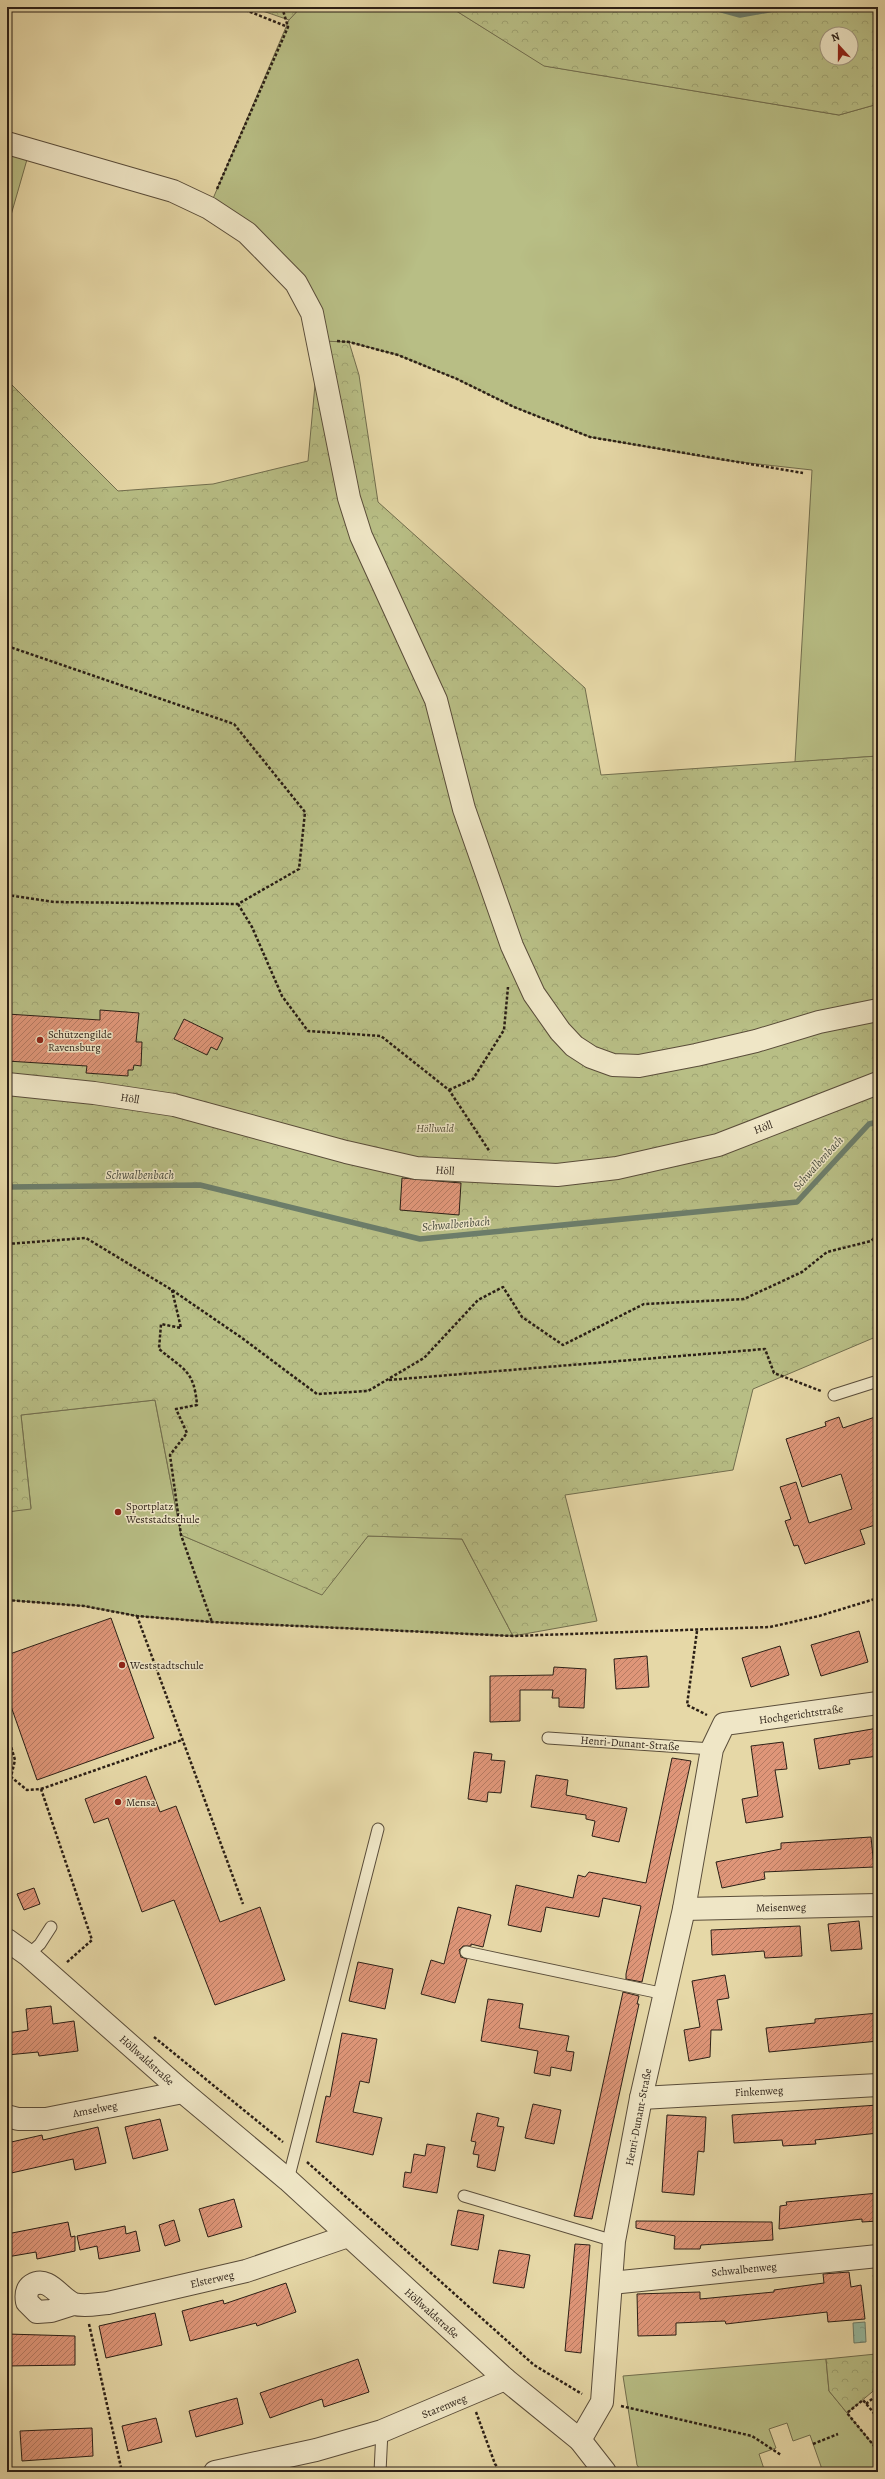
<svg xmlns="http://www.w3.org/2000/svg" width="885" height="2479" font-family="Alegreya,serif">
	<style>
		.green { fill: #b8be85; stroke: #726e4e }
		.forest { fill: url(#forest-crowns); stroke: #726e4e; fill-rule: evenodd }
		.water { fill: url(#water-ripples); stroke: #6c7d6a }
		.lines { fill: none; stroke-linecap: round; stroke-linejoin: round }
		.stream { stroke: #6c7d6a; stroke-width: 5.5 }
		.building { fill: url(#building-hatch); stroke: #2b1f16 }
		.service-casing { stroke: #5a4d3a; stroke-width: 13 }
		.minor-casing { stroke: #5a4d3a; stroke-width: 24 }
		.path { stroke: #2b1f16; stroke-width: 2.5; stroke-dasharray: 3 2; stroke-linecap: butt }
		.service { stroke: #efe6c6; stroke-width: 11 }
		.minor { stroke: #efe6c6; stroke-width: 22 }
		.poi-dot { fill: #8f2418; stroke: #efe6c6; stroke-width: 1.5 }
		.labels { text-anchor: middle; stroke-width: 3; stroke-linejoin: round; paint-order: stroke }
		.poi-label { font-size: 11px; fill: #2b1f16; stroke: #efe6c6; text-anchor: start }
		.street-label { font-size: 11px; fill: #2b1f16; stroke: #efe6c6 }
		.park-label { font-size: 11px; font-style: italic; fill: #554f37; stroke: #efe6c6 }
		.water-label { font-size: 12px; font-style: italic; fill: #4b4e40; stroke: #efe6c6 }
	</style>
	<defs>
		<pattern id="forest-crowns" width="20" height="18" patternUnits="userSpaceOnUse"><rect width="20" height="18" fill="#b8be85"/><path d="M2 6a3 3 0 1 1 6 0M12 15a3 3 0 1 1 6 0" fill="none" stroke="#9ea372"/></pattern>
		<pattern id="water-ripples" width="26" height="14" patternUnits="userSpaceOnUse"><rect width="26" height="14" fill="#97bba2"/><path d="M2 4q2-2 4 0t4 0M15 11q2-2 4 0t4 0" fill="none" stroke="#82a08b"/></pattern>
		<pattern id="building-hatch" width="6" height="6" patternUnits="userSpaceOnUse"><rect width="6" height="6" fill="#df9679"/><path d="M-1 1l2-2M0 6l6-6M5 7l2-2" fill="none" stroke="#b57a62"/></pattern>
	</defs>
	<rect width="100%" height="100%" fill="#e6d8a7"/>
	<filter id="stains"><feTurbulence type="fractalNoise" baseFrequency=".005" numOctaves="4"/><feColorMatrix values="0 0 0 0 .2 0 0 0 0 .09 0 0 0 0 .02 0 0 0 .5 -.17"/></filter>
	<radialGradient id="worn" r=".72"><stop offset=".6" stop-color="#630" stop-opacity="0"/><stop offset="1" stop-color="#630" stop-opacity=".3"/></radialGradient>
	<!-- green -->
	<g class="green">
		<polygon points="301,7 450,7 545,66 839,115 878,104 878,756 795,762 812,470 722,460 590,437 514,407 457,379 398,355 349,342 319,341 312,313 209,208 289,20"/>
		<polygon points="7,143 30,149 7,229"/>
		<polygon points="155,1400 181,1535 322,1594 368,1536 462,1539 513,1636 212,1622 137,1616 84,1606 7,1600 7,1512 31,1508 21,1415"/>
		<polygon points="826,2359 829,2391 875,2447 878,2445 878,2472 823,2472 810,2435 793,2441 787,2423 769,2429 776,2448 759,2454 765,2472 642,2472 637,2465 623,2376"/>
	</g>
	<!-- forest -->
	<g class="forest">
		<polygon points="251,7 301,7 289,20"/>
		<path d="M450,7H878V104L839,115L544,66ZM827,34H851V58H827Z"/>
		<polygon points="319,341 349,342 359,375 378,502 585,688 601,775 878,756 878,1336 753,1389 733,1470 565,1495 597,1621 513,1636 462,1539 368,1536 322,1595 181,1535 155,1400 21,1415 31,1509 7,1512 7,380 118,491 213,484 308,461"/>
		<polygon points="876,2354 878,2387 847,2413 829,2391 826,2359"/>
	</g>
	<!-- water -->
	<polygon class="water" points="865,2322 866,2342 854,2343 853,2323"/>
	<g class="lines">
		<!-- stream -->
		<g class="stream">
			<polyline points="711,7 740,15 785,7"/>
			<polyline points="7,1187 200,1185 420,1239 797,1202 869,1124 878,1122"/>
		</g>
	</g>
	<!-- building -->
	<g class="building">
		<polygon points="100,1010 139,1013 136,1042 142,1042 141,1066 134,1065 133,1070 128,1070 128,1076 86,1073 87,1066 7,1061 7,1014 100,1020"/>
		<polygon points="184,1019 223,1038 217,1050 211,1047 207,1055 174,1039"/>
		<polygon points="402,1178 461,1183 459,1215 400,1210"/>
		<polygon points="878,1416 878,1524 860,1530 865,1544 805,1564 798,1545 794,1546 785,1521 791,1519 780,1487 796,1482 809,1523 852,1509 841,1474 802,1487 786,1439 826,1426 825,1422 839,1417 843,1428"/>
		<polygon points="111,1618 154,1738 37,1780 7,1695 7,1655"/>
		<polygon points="859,1631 868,1662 821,1676 811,1645"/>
		<polygon points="780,1646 789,1675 751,1687 742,1658"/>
		<polygon points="647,1656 649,1687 616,1689 614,1659"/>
		<polygon points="554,1667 586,1669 584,1708 559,1707 559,1698 552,1698 553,1690 520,1690 520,1721 490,1722 490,1676 553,1675"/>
		<polygon points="878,1728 878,1756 849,1760 850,1764 819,1769 814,1739"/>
		<polygon points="783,1742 787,1769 775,1770 783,1817 746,1823 742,1799 758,1796 751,1746"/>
		<polygon points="474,1752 492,1754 491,1760 505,1761 501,1793 488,1792 487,1802 468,1799"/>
		<polygon points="672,1758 691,1761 642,1982 626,1979 626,1974 641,1906 603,1898 599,1917 546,1907 541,1932 508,1925 516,1885 573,1898 578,1875 585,1877 589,1872 646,1883"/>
		<polygon points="536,1775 568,1780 566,1795 627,1808 619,1842 592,1836 595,1821 586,1819 586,1815 531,1807"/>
		<polygon points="146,1776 160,1812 176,1806 220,1922 260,1907 285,1980 215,2005 174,1900 142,1912 108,1818 94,1823 85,1799"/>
		<polygon points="871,1837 874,1867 764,1872 765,1879 722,1888 716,1862 781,1849 781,1843"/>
		<polygon points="34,1888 40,1904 24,1910 17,1894"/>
		<polygon points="458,1907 491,1915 483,1947 471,1944 471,1946 463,1946 459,1950 461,1957 467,1959 455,2003 421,1994 431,1960 444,1964"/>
		<polygon points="859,1921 862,1949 831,1951 828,1924"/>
		<polygon points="800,1926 802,1956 765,1958 764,1951 712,1955 711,1930"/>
		<polygon points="358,1962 393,1969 385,2009 349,2001"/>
		<polygon points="725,1975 729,1998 717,2000 722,2030 711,2030 710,2057 689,2061 684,2030 700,2027 692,1981"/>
		<polygon points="623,1992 639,1996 637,2004 639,2004 592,2219 574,2216"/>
		<polygon points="488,1999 523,2004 519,2028 569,2036 566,2051 574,2052 571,2071 551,2067 550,2076 534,2073 538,2051 481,2041"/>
		<polygon points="51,2006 53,2024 74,2021 78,2051 39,2056 38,2052 7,2055 7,2033 28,2030 26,2009"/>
		<polygon points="878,2013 878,2041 769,2052 766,2028 815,2023 815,2019"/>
		<polygon points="342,2033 377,2039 369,2083 360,2081 353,2112 382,2118 373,2155 316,2142 326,2096 330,2097"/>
		<polygon points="533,2104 561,2110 554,2144 525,2138"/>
		<polygon points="878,2105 878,2133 815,2140 816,2144 783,2146 782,2140 734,2143 732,2115"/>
		<polygon points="477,2113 499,2118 497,2126 504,2127 495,2171 477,2167 479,2155 473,2154 476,2142 471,2141"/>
		<polygon points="667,2115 706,2117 704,2152 698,2151 694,2195 662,2192"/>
		<polygon points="160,2119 168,2150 133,2159 125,2127"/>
		<polygon points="98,2127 106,2163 75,2170 73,2159 7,2174 7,2143 42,2135 43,2140"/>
		<polygon points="427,2144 445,2147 437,2193 403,2187 405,2172 411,2173 414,2154 425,2156"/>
		<polygon points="878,2193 878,2221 862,2222 862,2219 779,2229 780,2206 787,2205 786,2202"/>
		<polygon points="234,2199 242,2227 208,2237 199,2209"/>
		<polygon points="458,2210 484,2215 478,2250 451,2245"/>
		<polygon points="174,2220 180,2241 165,2246 159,2225"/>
		<polygon points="636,2221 772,2222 773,2240 701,2245 700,2249 674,2249 675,2236 636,2228"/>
		<polygon points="68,2222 71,2237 75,2236 75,2251 37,2259 36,2252 7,2257 7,2234"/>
		<polygon points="125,2226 126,2234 136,2231 140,2251 99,2259 97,2246 80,2250 77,2236"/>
		<polygon points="575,2244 590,2245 581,2353 565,2351"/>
		<polygon points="499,2250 530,2255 524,2288 493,2283"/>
		<polygon points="849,2272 851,2287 861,2285 865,2319 828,2322 827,2312 726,2324 725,2321 676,2323 676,2335 638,2336 637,2294 700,2292 700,2299 774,2292 774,2290 824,2283 823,2274"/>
		<polygon points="286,2283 296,2312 257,2326 256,2323 190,2341 182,2311 223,2300 224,2304"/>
		<polygon points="155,2313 162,2345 106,2358 99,2326"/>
		<polygon points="7,2334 75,2336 75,2365 7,2366"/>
		<polygon points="358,2359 369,2392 324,2407 322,2399 270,2418 260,2393"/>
		<polygon points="237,2398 243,2424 196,2437 189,2411"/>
		<polygon points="156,2418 162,2442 128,2451 122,2426"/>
		<polygon points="92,2428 93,2456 22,2461 20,2431"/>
	</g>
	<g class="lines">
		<!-- service casing -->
		<g class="service-casing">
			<g id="service">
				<polyline points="834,1395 878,1381"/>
				<polyline points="548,1738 712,1749"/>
				<polyline points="466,1952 665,1994"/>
				<polyline points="28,1955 40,1944 51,1927"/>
				<polyline points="288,2180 378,1829"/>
				<polyline points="464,2196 614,2241"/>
				<polyline points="380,2472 382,2431"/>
			</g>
		</g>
		<!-- minor casing -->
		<g class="minor-casing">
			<g id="minor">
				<polyline points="7,143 173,191 209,208 247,233 296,283 312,313 349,498 361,536 436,700 464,809 512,946 534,994 560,1031 574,1046 591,1057 613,1065 639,1066 696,1055 756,1041 819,1022 878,1010"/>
				<polyline points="7,1084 94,1093 174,1105 346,1152 416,1168 557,1175 617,1168 718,1145 878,1083"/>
				<polyline points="684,1909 878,1905"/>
				<polyline points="7,1940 28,1955 183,2092 288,2180 505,2379 580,2440 605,2472"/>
				<polyline points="641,2098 878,2085"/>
				<polyline points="7,2116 18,2119 46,2119 183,2092"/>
				<polyline points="611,2283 878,2256"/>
				<path d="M73,2304L51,2311L37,2312L27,2302C26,2296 26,2289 32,2285C49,2275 60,2299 74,2304C85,2307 97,2304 108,2303L246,2271L348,2236"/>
				<polyline points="580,2440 602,2402 614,2241 641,2098 684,1909 712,1749 724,1724 878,1703"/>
				<polyline points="215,2472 316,2450 382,2431 505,2379"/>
			</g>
		</g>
		<!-- path -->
		<g class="path">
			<polyline points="282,7 288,27"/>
			<polyline points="217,189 288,27 238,7"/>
			<polyline points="337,341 349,342 398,355 457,379 514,407 590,437 803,473"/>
			<polyline points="7,646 234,724 305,812 299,869 238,904 54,902 7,895"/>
			<polyline points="238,904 252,927 282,996 308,1031 381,1036 449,1090 490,1152"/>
			<polyline points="449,1090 473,1079 504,1030 508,987"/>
			<polyline points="7,1244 86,1238 172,1290 242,1338 317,1394 368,1391 424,1358 478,1300 503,1287 522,1317 563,1345 644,1304 744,1299 802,1272 827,1252 871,1241 878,1235"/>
			<path d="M172,1290L181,1328L161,1324L159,1349C184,1370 194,1370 197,1405L176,1409L187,1433L170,1455L181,1535L212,1622"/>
			<polyline points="389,1380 765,1349 774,1373 821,1391"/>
			<polyline points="7,1600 84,1606 137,1616 212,1622 513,1636 770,1627 819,1616 878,1598"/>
			<polyline points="137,1616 243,1904"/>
			<polyline points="697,1631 687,1705 707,1715"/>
			<polyline points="7,1733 15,1760 11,1777 27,1790 41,1789 92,1940 66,1963"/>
			<polyline points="7,1783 11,1777"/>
			<polyline points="41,1789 182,1740"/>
			<polyline points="154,2037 283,2142"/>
			<polyline points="307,2162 534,2365 582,2394"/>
			<polyline points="874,2275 878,2314"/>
			<polyline points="89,2324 122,2472"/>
			<polyline points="866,2404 878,2394"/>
			<polyline points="621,2406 752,2436 781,2455"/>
			<polyline points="476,2412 495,2464 501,2472"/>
			<polyline points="878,2418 863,2400 847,2413 875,2447 878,2445"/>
			<polyline points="813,2444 838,2434"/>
		</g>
		<!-- service -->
		<use href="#service" class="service"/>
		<!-- minor -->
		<use href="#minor" class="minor"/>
	</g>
	<!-- markers -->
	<g class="poi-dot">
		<circle cx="40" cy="1040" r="4"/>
		<circle cx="118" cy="1512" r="4"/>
		<circle cx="122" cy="1665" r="4"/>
		<circle cx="118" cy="1802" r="4"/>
	</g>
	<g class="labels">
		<!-- poi labels -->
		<g class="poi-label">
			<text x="48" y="1038">Schützengilde<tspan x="48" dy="13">Ravensburg</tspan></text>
			<text x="126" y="1510">Sportplatz<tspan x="126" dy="13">Weststadtschule</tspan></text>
			<text x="130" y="1669">Weststadtschule</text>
			<text x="126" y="1806">Mensa</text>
		</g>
		<!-- street labels -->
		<g class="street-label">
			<text transform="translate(130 1098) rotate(9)" y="4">Höll</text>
			<text transform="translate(763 1127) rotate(-21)" y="4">Höll</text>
			<text transform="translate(445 1170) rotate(4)" y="4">Höll</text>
			<text transform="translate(801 1714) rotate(-8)" y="4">Hochgerichtstraße</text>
			<text transform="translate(630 1743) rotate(4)" y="4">Henri-Dunant-Straße</text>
			<text transform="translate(781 1907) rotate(-1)" y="4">Meisenweg</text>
			<text transform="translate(147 2060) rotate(42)" y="4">Höllwaldstraße</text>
			<text transform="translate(759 2091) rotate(-3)" y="4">Finkenweg</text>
			<text transform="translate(95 2109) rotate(-11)" y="4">Amselweg</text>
			<text transform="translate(638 2117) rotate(-79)" y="4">Henri-Dunant-Straße</text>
			<text transform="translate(744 2269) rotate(-6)" y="4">Schwalbenweg</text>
			<text transform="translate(212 2279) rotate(-13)" y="4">Elsterweg</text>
			<text transform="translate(432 2313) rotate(42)" y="4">Höllwaldstraße</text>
			<text transform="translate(444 2406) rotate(-22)" y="4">Starenweg</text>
		</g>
		<!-- park labels -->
		<g class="park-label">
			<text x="435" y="1132">Höllwald</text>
		</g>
		<!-- water labels -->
		<g class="water-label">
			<text transform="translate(818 1163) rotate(-48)" y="4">Schwalbenbach</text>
			<text x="140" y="1179">Schwalbenbach</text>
			<text transform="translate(456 1224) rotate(-5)" y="4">Schwalbenbach</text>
		</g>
	</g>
	<!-- margin -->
	<rect width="885" height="2479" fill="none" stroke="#e6d8a7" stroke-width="24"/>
	<rect x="8" y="8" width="869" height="2463" fill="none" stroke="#2b1f16" stroke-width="2"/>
	<rect x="12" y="12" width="861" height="2455" fill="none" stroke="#2b1f16"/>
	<!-- north arrow -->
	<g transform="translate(839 46) rotate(339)"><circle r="19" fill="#efe6c6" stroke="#a19680"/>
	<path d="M0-3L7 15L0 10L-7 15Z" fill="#8f2418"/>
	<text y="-6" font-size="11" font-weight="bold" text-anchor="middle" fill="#2b1f16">N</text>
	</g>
	<rect width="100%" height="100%" filter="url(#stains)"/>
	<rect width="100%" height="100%" fill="url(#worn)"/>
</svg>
